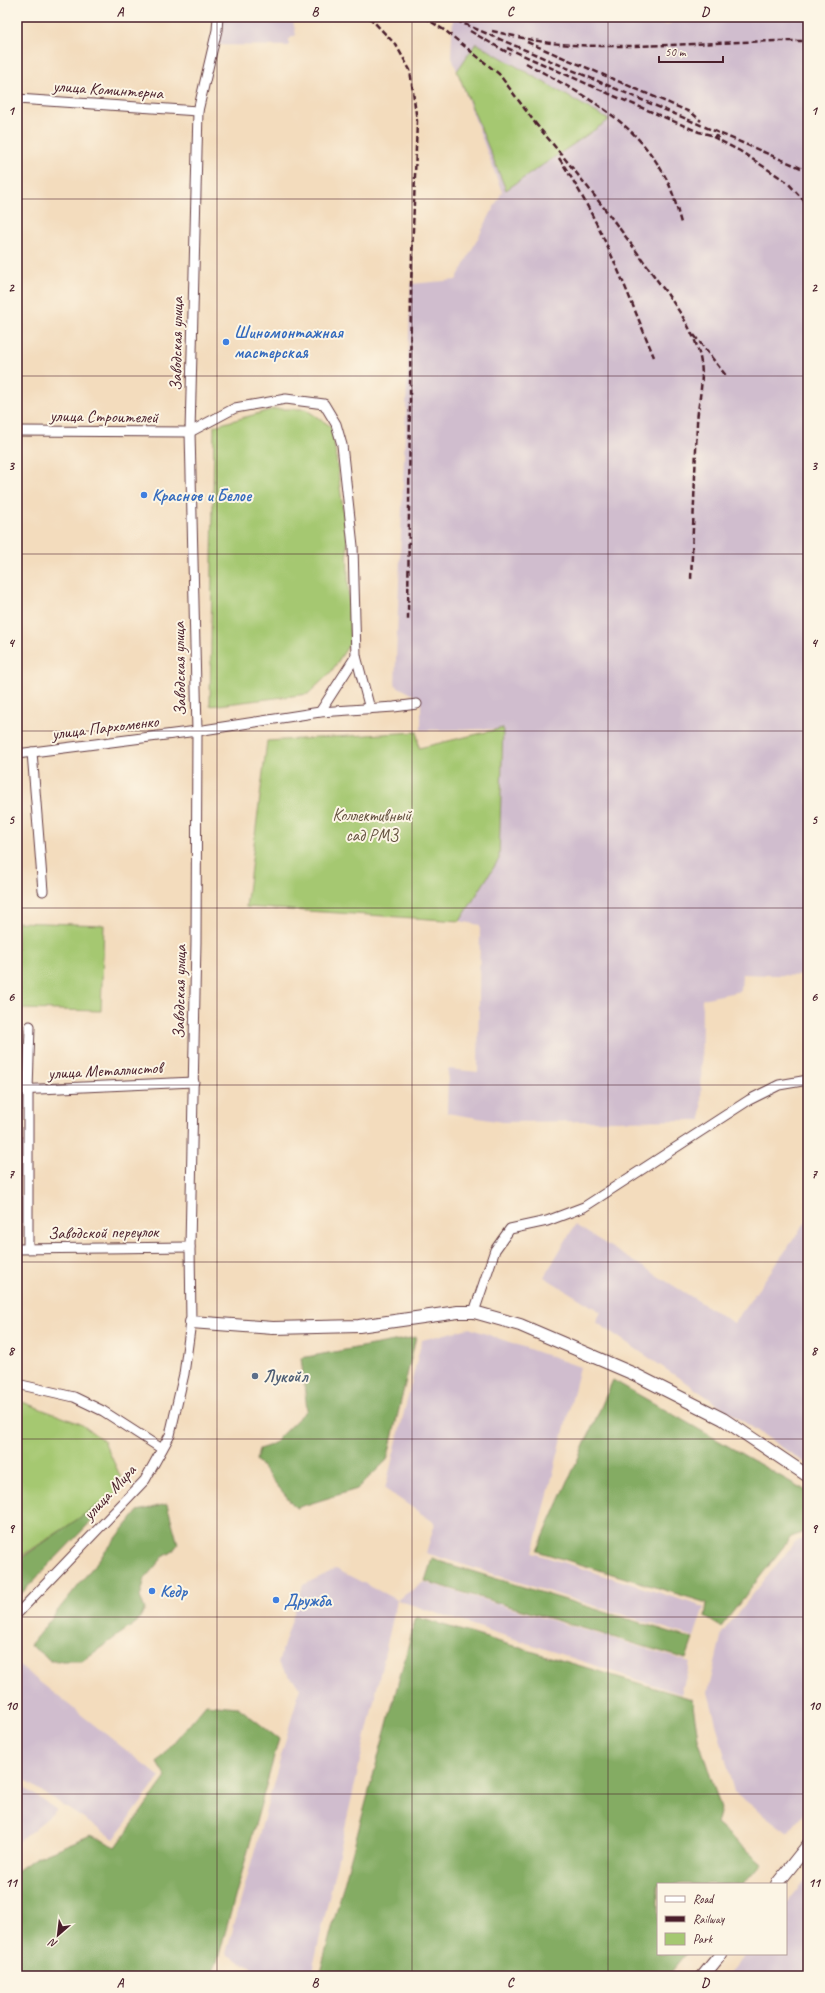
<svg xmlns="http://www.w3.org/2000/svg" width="825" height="1993" font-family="Caveat,sans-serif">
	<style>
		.industrial { fill: #d0bdce }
		.green { fill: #a5c871; stroke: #78744e }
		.forest { fill: #84ac63; stroke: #676647 }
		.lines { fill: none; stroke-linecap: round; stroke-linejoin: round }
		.street-casing { stroke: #633b41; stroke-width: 11 }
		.secondary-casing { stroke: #633b41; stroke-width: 14 }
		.street { stroke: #fff; stroke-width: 9 }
		.secondary { stroke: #fff; stroke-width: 12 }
		.rail { stroke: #4a1f2b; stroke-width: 2.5; stroke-dasharray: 6 3; stroke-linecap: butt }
		.grid { fill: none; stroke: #4a1f2b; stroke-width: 1; stroke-opacity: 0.55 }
		.shop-dot { fill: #3f7fe0; stroke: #fcf5e5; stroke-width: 1.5 }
		.service-dot { fill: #5c6f8a; stroke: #fcf5e5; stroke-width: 1.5 }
		.labels { text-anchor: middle; stroke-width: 4; stroke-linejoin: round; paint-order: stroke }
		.street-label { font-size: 17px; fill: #4a1f2b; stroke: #fcf5e5 }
		.shop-label { font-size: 17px; font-weight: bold; fill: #366cbe; stroke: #fcf5e5; text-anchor: start }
		.park-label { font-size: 17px; fill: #655240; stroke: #fcf5e5 }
		.service-label { font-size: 17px; font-weight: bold; fill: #4e5e75; stroke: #fcf5e5; text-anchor: start }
		.neatline { fill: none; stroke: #4a1f2b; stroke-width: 1.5 }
		.grid-label { font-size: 13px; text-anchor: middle; font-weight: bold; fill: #4a1f2b }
	</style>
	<rect width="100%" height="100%" fill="#fcf5e5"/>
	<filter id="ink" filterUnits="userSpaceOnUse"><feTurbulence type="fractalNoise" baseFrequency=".025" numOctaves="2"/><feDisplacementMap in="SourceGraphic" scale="8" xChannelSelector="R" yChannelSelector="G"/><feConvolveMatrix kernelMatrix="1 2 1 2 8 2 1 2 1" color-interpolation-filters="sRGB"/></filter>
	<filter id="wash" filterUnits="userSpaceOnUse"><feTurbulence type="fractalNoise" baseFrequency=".012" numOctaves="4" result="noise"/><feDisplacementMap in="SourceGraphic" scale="16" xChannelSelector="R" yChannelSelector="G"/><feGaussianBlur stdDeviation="0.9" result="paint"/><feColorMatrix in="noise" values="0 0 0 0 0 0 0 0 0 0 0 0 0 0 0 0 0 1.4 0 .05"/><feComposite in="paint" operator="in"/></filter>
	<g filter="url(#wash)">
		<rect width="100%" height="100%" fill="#f3dcbd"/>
		<!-- industrial -->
		<g class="industrial">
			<polygon points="222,17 292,17 296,35 289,39 289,46 218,45"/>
			<polygon points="453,17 593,17 667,25 680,17 808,17 808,976 742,974 741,991 702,999 701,1120 503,1122 447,1113 448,1069 478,1072 480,925 460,921 499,859 503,729 421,730 421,699 395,685 411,284 456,280 502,192 451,55"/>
			<polygon points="808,1219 808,1465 596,1322 601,1312 544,1277 575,1225 734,1323"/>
			<polygon points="469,1328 580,1367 533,1553 704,1607 694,1637 426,1553 435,1523 385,1489 422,1340"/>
			<polygon points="808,1537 808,1808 788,1833 734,1792 708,1692 722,1633 795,1542"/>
			<polygon points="336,1569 397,1600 424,1582 690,1662 681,1694 397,1600 311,1976 266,1976 226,1954 300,1688 278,1663 303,1585"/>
			<polygon points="17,1664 160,1777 114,1839 17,1775"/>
			<polygon points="17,1783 57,1810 17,1843"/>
			<polygon points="808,1877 808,1976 728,1976 745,1954 786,1954 786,1904"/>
		</g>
		<!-- green -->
		<g class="green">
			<polygon points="476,43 609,120 506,190 457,71"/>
			<polygon points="274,409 305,409 332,427 347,540 350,643 331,672 308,694 210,706 214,426"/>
			<polygon points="503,728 499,859 460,921 246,907 267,741 417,732 419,748"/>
			<polygon points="17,922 104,925 101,1011 17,1009"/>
			<polygon points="17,1400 81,1424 104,1441 123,1482 121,1491 17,1559"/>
		</g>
		<!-- forest -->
		<g class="forest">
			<polygon points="416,1337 387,1460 357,1489 296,1508 256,1460 259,1449 271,1445 307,1410 301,1358"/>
			<polygon points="613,1380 808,1492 808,1531 791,1537 721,1627 705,1617 707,1603 537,1551"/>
			<polygon points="167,1504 178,1544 172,1552 163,1557 145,1578 140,1597 145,1609 137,1622 82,1661 51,1661 30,1645 138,1511"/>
			<polygon points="98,1505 106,1506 17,1598 17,1561"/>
			<polygon points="432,1559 693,1639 686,1659 425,1581"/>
			<polygon points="416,1617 692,1699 698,1738 721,1809 717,1824 762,1863 744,1884 658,1884 658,1954 686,1954 668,1976 319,1976"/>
			<polygon points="206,1704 238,1707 279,1739 217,1962 211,1976 17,1976 17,1871 35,1858 91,1835 116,1847 166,1777 157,1762"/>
		</g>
	</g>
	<g filter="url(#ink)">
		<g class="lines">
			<!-- street casing -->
			<g class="street-casing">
				<g id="street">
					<polyline points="17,99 198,111"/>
					<polyline points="17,431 190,432 235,408 286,399 324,404 336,424 342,445 353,546 356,656 320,712"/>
					<polyline points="356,656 370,709"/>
					<polyline points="32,752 43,891"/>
					<polyline points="17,754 197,731 320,712 394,707 417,704"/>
					<polyline points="17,1090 194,1082"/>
					<polyline points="28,1248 28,1090 30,1026"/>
					<polyline points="17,1249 190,1247"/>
					<polyline points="474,1312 495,1250 510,1229 547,1221 584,1207 749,1100 779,1085 808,1080"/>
					<polyline points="17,1384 74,1397 103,1411 162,1449"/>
					<polyline points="17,1614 145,1480 170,1435 184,1374 191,1322 190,1247 196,942 197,731 190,432 198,111 217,30 218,17"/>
				</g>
			</g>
			<!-- secondary casing -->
			<g class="secondary-casing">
				<g id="secondary">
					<polyline points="191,1322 273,1328 359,1326 458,1312 474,1312 520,1325 634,1374 723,1419 808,1476"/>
					<polyline points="777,1884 808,1845"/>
					<polyline points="703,1976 721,1954"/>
				</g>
			</g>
			<!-- street -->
			<use href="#street" class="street"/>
			<!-- secondary -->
			<use href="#secondary" class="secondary"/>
			<!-- rail -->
			<g class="rail">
				<polyline points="369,17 396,45 410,70 417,121 411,284 408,620"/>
				<polyline points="424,17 447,32 499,74 538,127"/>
				<polyline points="448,17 808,171"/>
				<polyline points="470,31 510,54"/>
				<path d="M492,31C518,37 546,44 573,45C651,49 730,40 808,41"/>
				<polyline points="527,42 692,113 701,121"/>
				<polyline points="507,48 614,96 699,132 719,137"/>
				<path d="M526,63C584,96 636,119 668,182C674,195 677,209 681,223"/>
				<path d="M535,123C576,171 615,221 652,273C671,300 696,329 701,363C704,383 698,403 697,423C695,475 693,528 691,580"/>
				<polyline points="713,137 740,151 787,182 808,205"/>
				<path d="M559,158C601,222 625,287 654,357"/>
				<polyline points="694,335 727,377"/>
			</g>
		</g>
	</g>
	<!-- grid -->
	<path class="grid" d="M217,17V1976M412,17V1976M608,17V1976M17,199H808M17,376H808M17,554H808M17,731H808M17,908H808M17,1085H808M17,1262H808M17,1439H808M17,1617H808M17,1794H808"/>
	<!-- markers -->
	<g class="shop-dot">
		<circle cx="226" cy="342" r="4"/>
		<circle cx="144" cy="495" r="4"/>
		<circle cx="152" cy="1591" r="4"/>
		<circle cx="276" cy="1600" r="4"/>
	</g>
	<circle class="service-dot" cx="255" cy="1376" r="4"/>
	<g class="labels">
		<!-- street labels -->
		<g class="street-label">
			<text transform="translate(108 89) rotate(4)" y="6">улица Коминтерна</text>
			<text transform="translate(176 344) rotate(-89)" y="6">Заводская улица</text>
			<text transform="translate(104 416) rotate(1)" y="6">улица Строителей</text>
			<text transform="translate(179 669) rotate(-91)" y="6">Заводская улица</text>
			<text transform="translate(105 727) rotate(-7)" y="6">улица Пархоменко</text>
			<text transform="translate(179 992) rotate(-89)" y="6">Заводская улица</text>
			<text transform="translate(105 1070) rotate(-3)" y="6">улица Металлистов</text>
			<text transform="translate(103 1232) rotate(-1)" y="6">Заводской переулок</text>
			<text transform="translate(109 1492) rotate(-47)" y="6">улица Мира</text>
		</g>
		<!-- shop labels -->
		<g class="shop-label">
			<text x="234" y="338">Шиномонтажная<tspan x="234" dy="20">мастерская</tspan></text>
			<text x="152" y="501">Красное и Белое</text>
			<text x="160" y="1597">Кедр</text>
			<text x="284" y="1606">Дружба</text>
		</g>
		<!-- park labels -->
		<g class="park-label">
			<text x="372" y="821">Коллективный<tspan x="372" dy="20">сад РМЗ</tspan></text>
		</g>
		<!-- service labels -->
		<g class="service-label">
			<text x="263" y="1382">Лукойл</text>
		</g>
	</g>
	<!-- margin -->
	<rect width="825" height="1993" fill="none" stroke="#fcf5e5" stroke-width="44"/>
	<!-- legend -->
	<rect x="657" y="1883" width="130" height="72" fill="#fcf5e5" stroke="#b59f9b"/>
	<rect x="665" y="1896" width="20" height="6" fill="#ffffff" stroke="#b59f9b"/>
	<text x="693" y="1903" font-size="12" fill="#4a1f2b">Road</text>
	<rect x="665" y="1916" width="20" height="6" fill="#4a1f2b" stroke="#b59f9b"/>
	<text x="693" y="1923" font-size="12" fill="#4a1f2b">Railway</text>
	<rect x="665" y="1933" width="20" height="12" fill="#a5c871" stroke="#b59f9b"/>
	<text x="693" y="1943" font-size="12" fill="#4a1f2b">Park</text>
	<!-- north arrow -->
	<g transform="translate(58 1935) rotate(208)" stroke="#fcf5e5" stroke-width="3" paint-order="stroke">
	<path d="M0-3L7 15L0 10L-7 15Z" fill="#4a1f2b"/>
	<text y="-6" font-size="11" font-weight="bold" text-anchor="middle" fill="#4a1f2b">N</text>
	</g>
	<!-- scale -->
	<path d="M659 56v6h64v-6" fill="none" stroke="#4a1f2b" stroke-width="2"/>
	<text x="665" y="56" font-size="12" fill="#4a1f2b" stroke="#fcf5e5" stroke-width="3" paint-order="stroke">50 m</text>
	<rect x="22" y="22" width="781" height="1949" class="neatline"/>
	<g class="grid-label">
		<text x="120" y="16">A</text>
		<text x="315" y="16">B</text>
		<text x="510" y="16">C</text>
		<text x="705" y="16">D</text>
		<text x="11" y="115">1</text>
		<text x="814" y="115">1</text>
		<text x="11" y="292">2</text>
		<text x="814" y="292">2</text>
		<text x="11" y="470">3</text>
		<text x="814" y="470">3</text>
		<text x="11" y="647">4</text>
		<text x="814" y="647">4</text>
		<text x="11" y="824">5</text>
		<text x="814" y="824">5</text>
		<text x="11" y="1001">6</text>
		<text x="814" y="1001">6</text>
		<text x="11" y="1178">7</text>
		<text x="814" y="1178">7</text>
		<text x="11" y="1355">8</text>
		<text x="814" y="1355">8</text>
		<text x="11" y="1533">9</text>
		<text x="814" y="1533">9</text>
		<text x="11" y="1710">10</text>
		<text x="814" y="1710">10</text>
		<text x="11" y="1887">11</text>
		<text x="814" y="1887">11</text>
		<text x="120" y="1987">A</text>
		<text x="315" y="1987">B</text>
		<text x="510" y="1987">C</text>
		<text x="705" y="1987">D</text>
	</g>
</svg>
